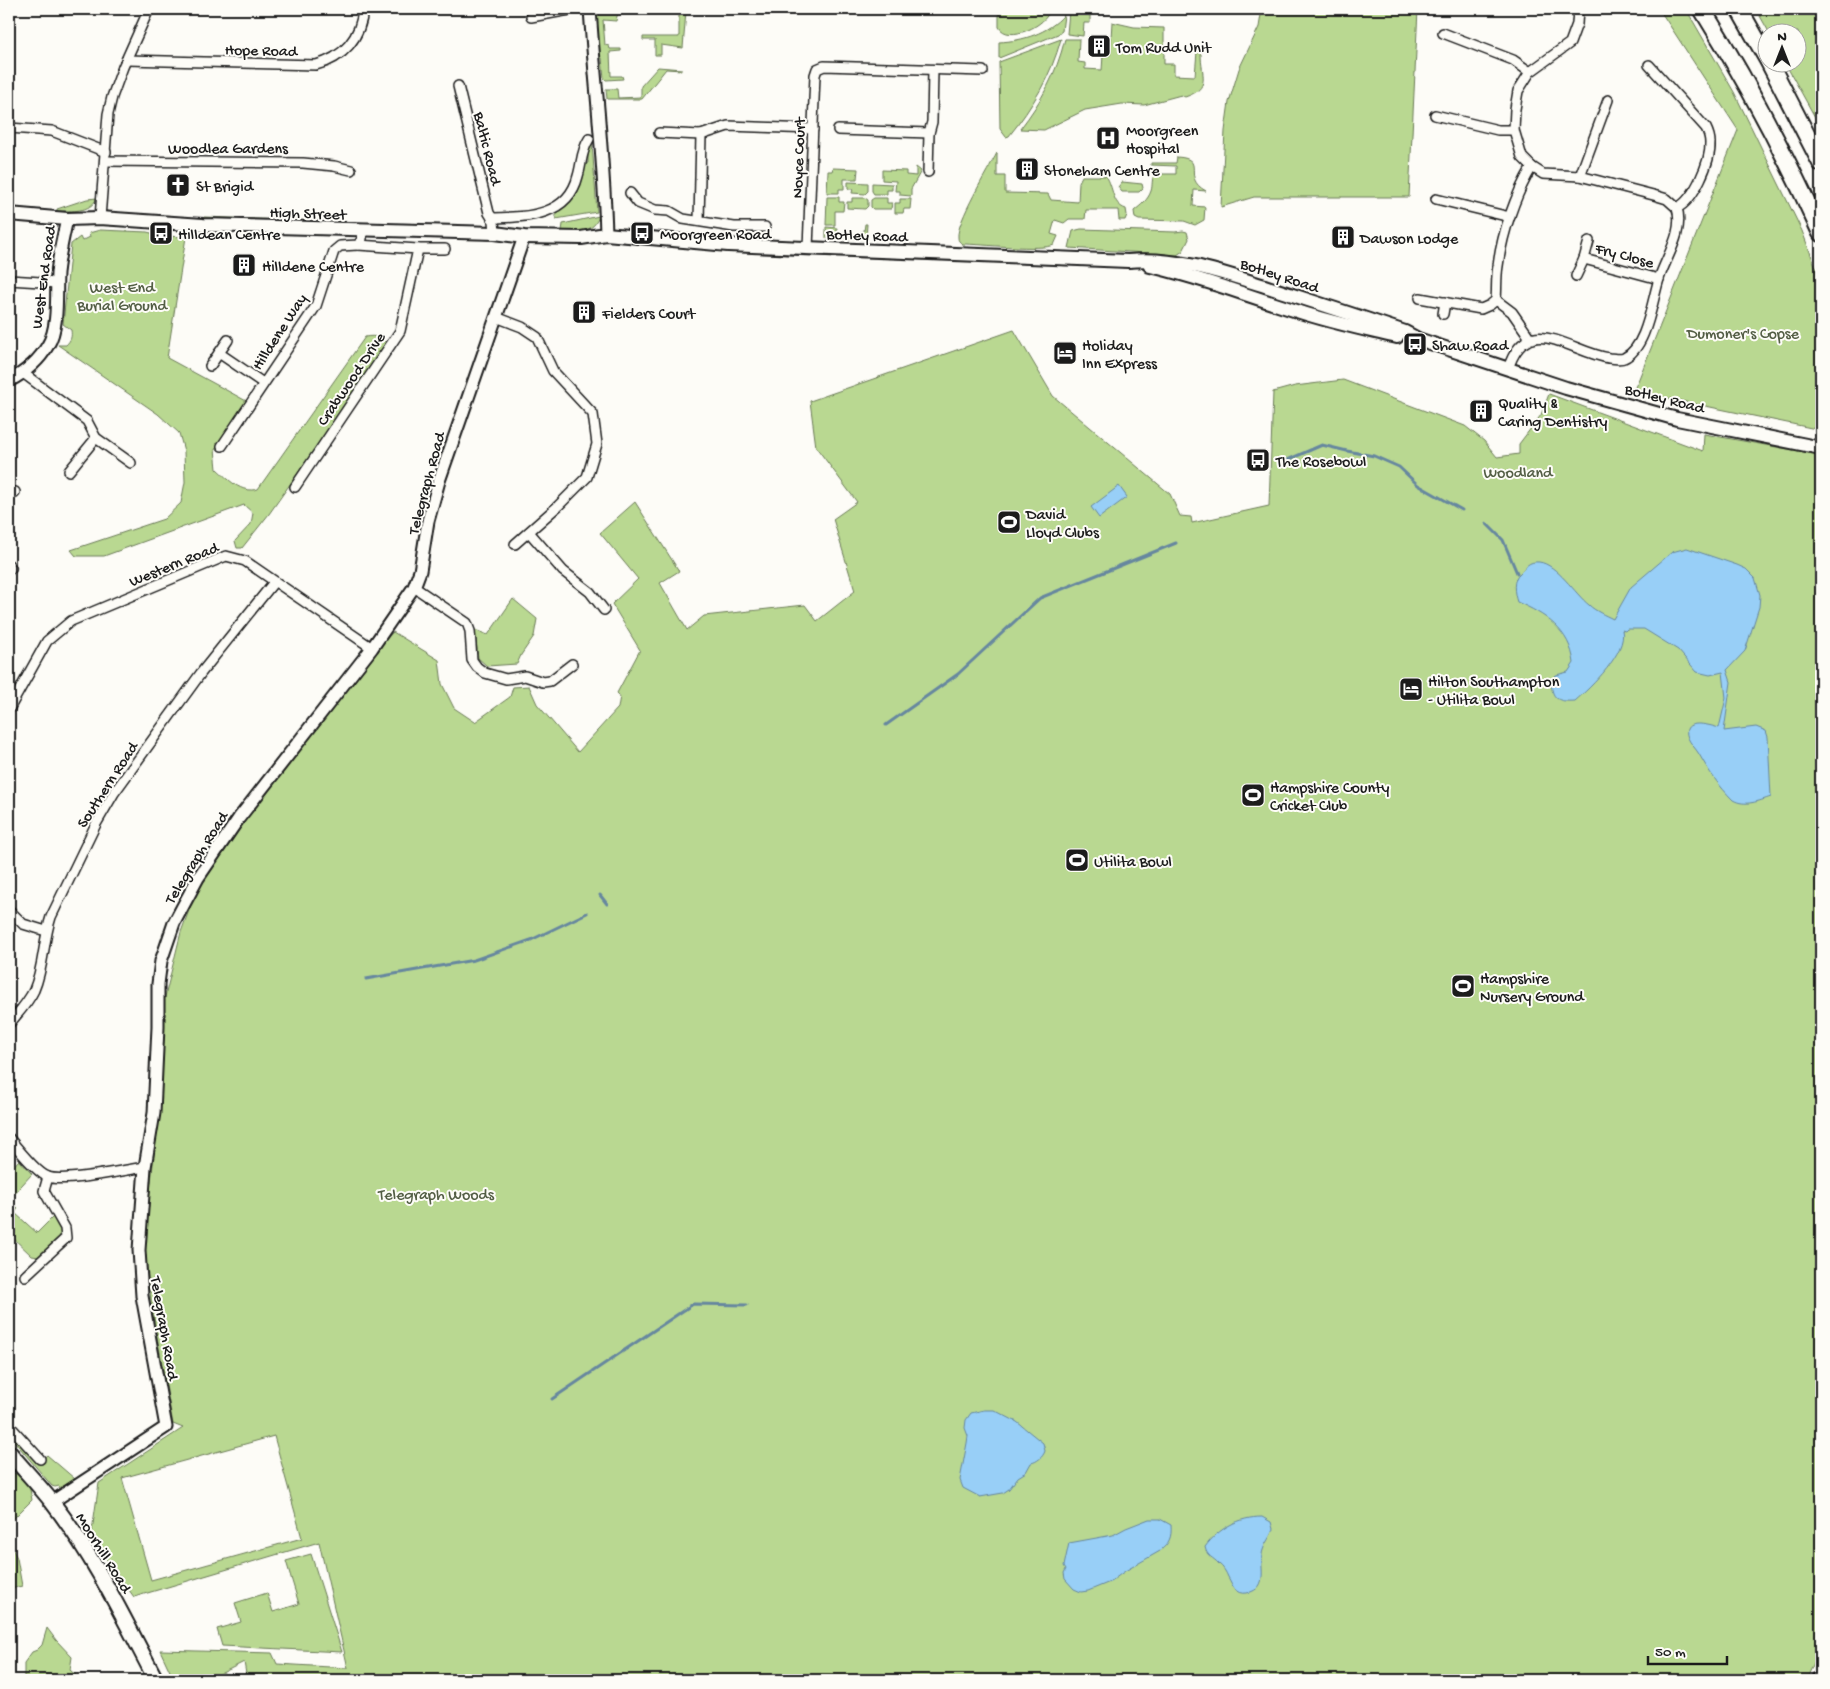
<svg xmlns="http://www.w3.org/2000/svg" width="1830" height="1689" font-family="'Gochi Hand',sans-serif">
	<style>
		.green { fill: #b9d891; stroke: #6a7a56; fill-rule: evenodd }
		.water { fill: #98cff7; stroke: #66879f }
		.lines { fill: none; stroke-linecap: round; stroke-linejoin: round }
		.stream { stroke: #66879f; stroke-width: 3 }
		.minor-casing { stroke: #1c1c1c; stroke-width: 12 }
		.tertiary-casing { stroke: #1c1c1c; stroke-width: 15 }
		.secondary-casing { stroke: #1c1c1c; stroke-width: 16 }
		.primary-casing { stroke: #1c1c1c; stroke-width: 18 }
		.motorway-casing { stroke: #1c1c1c; stroke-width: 20 }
		.minor { stroke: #fdfcf7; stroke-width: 9 }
		.tertiary { stroke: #fdfcf7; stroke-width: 11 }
		.secondary { stroke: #fdfcf7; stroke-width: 12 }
		.primary { stroke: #fdfcf7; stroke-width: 14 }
		.motorway { stroke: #fdfcf7; stroke-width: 16 }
		.labels { text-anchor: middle; stroke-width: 4; stroke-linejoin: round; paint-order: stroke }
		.poi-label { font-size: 16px; fill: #1c1c1c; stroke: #fdfcf7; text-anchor: start }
		.street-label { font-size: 16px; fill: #1c1c1c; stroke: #fdfcf7 }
		.park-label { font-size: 16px; fill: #535e45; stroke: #fdfcf7 }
	</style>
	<rect width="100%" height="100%" fill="#fdfcf7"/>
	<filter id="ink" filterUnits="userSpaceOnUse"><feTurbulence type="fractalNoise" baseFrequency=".02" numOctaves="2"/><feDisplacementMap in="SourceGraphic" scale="10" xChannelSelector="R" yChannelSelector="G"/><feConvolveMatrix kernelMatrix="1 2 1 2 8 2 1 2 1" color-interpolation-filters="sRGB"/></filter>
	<g filter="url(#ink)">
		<!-- green -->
		<g class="green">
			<polygon points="596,9 760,9 759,12 686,11 683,48 661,45 661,55 655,55 655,40 643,40 643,37 679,37 679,12 623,10 617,16 616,21 603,20 605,45 609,46 610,49 621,49 621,51 610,52 611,76 622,76 623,79 606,80 604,78 602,58 599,58"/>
			<path d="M999,9H1050C1048,25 1008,44 999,27Z"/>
			<polygon points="1262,9 1418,9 1409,197 1254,197 1221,207 1225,131 1229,102 1239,69 1259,27"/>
			<polygon points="1659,9 1686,9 1734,92 1802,231 1821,281 1821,430 1633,391 1638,381 1738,130"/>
			<polygon points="1756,9 1821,9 1821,128 1785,63 1798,62 1798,32 1769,32"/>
			<polygon points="1069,11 1090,12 1090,23 1084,23 1083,36 1067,34"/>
			<path d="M1064,15L1062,31L1058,34L999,58V42C1023,41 1048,33 1064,15Z"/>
			<path d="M1112,22L1134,27L1164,28V64H1174V75L1195,76L1197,51L1201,54C1201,76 1212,88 1185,97L1181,95L1144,105L1122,104L1085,110L1044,130L1020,129C1042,100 1056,75 1065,39H1079L1078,62L1085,63V69L1102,70L1103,55H1110Z"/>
			<path d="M1061,39C1051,76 1033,106 1009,136L1006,137L1000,129L999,62Z"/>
			<polygon points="658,67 682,69 682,70 666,69 642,99 607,99 606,89 617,89 618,98 641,97 641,86"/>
			<path d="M592,143L597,212L556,219V210C576,192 580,191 583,164L588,163V153H585Z"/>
			<path d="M997,153V176H1005V193L1048,194L1051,200L1078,202L1079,182L1082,176H1106C1114,187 1111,204 1126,209L1127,215L1125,220H1119L1118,210H1086L1085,219H1069L1064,223L1055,220L1051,234L1058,236L1054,245C1042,251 980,244 962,244C959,241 958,241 958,237C956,223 989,168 997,153Z"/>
			<path d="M1177,157C1208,159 1180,177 1206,191L1194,190L1193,206L1205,207L1204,220L1195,225L1184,221L1139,220L1135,218L1134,211C1141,205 1148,200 1151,191C1153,185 1151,179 1155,174H1176V166L1151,165V163H1176Z"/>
			<polygon points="916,167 921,171 911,189 911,196 900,195 900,191 895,191 896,181 882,180 882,170 906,171 906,175 916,176"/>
			<polygon points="833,168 858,169 857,179 844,179 844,189 839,189 839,193 827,193 828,171 832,171"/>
			<polygon points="848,182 868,183 868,191 865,194 852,193 853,189 848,189"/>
			<polygon points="1122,182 1142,184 1143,188 1139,192 1122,192 1118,187"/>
			<polygon points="872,183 892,184 892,190 887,190 887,194 874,194 872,191"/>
			<polygon points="827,197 839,197 839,202 844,202 843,211 835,211 835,225 826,225"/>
			<path d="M97,198C89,214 72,210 57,211V209L87,199Z"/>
			<polygon points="852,198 865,198 868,200 868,206 865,209 847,208 847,202 852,202"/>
			<polygon points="874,198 887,198 887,203 892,203 891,209 873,209 871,207 871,200"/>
			<polygon points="900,199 911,199 910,209 904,209 903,213 895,213 895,203 900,203"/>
			<path d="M599,216C593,234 578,231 562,231L563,224Z"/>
			<polygon points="204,217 339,222 341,224 205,219 203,218"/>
			<polygon points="865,224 867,224 866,239 826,238 826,227 837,228 837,235 851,238 852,236 860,236 861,232 864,231"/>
			<polygon points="1081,229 1175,232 1183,231 1187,232 1189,239 1183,251 1177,255 1069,248 1073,231"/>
			<path d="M100,230L147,232L163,236L186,237L167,358L250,403L222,446L215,449L217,469C228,479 241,494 258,489L365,337C376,335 380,337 388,345L269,514L242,548H237L235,541L251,524L253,513L244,505L104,556H76L71,550L164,519L181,503L185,482L184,451L179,433L158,414L58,345H66C71,340 72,337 71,330L63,324L71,244L80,237L82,241L90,237L89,233Z"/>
			<path d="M1014,330L1053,396L1170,494L1180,516L1191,517L1192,523L1269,506L1273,392L1295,386L1343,380L1465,426L1484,441L1497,457L1519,454V444L1541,415L1549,394L1703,451L1704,434L1821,455V1648L1806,1680H233L246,1674L244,1662L208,1680H174L160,1650L272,1653L277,1664L348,1668L319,1542L134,1597L91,1538L99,1483L183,1428L173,1424L152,1309L144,1244L158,1120L163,1005L181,932L195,894L258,802L375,651L393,632L439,660L442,684L454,708L475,722L510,697L513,687L529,686L537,704L578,752L618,708L620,696L617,693L640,650L612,604L638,579L600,533L635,502L679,571L660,583L687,630L704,616L805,605L817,621L855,591L833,519L857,502L816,447L810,401ZM274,1436L302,1538L151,1580L122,1478Z"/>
			<polygon points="513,599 537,619 534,636 521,655 517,664 487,666 478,658 475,630 488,635"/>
			<path d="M19,1160L32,1174L11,1197L13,1204L18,1208L15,1213L37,1233L53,1217C55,1220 59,1224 60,1228C64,1241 46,1251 38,1257L32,1256L9,1234V1171Z"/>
			<polygon points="9,1431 39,1462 47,1455 75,1479 60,1488 59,1486 55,1487 52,1486 9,1435"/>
			<polygon points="9,1471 28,1479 32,1500 9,1523"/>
			<polygon points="9,1542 17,1558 22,1586 9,1589"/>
			<polygon points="311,1554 342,1652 222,1646 217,1629 241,1622 235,1603 267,1593 273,1612 299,1604 286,1561"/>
			<polygon points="47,1628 56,1640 72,1657 70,1670 79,1678 79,1680 24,1680 24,1663 32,1652 37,1650 42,1645"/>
		</g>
		<!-- water -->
		<g class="water">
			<polygon points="1119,486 1127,497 1099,518 1091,507"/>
			<path d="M1687,548L1737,565L1746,569L1755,578L1760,595L1759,607L1745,651L1727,670L1731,682L1724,731L1756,727L1766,731L1768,737L1771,797C1759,801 1745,807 1733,800C1719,786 1709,772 1699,754C1696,749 1690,743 1688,738C1680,717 1710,725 1719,728L1726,698L1723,672L1710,675L1697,672L1678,650L1644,629H1627L1625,631L1622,630C1628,652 1591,687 1575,701C1557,702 1552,699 1551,681L1556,675L1568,672L1574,663C1570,630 1545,614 1517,602C1514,593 1512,579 1520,573C1526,567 1528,561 1539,562C1557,564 1575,594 1589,605C1595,611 1605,615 1613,619L1631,587L1672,552Z"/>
			<path d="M984,1410H994L1017,1422L1043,1443L1045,1451C1043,1457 1037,1462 1031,1463L1026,1472L1018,1477L1009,1489L1003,1493L980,1497L963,1488L960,1480L967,1443L968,1436L965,1428L966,1420L971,1413Z"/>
			<path d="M1262,1517L1271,1522L1273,1529C1271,1537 1265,1542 1263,1550C1258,1565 1271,1588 1247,1593C1234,1595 1233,1585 1228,1577C1226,1572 1223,1567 1219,1564C1213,1557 1207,1557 1205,1547C1219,1528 1239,1517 1262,1517Z"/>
			<path d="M1149,1519H1160L1171,1525C1172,1538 1169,1543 1160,1551L1125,1571L1110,1582L1088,1591L1081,1592L1074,1589L1065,1579L1064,1573L1066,1569L1064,1566L1069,1543L1113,1535L1126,1528Z"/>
		</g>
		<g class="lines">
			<!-- stream -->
			<g class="stream">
				<polyline points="1283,462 1322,445 1347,451 1374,456 1399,467 1418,485 1462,510"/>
				<polyline points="1486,523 1503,540 1517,573"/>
				<polyline points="886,725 958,674 1040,598 1176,543"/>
				<polyline points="600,895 607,904"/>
				<polyline points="366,979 474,960 531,940 587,913"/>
				<polyline points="552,1399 693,1304 747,1305"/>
			</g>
			<!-- minor casing -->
			<g class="minor-casing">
				<g id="minor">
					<polyline points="1578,9 1577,24 1570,43 1530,72 1518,91 1515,109 1514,130 1522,157 1532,167 1543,174 1580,176 1657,196 1667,199 1677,208"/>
					<polyline points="531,17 575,9"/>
					<polyline points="1443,33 1513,60 1530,72"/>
					<path d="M127,60L316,65C343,58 361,38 363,9"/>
					<path d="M1649,65L1706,128C1708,132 1710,137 1710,143C1711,161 1694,200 1677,208"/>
					<polyline points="458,86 489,213 494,221 495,233"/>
					<polyline points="1435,115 1498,130 1514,130"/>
					<polyline points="9,128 52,131 106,152"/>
					<polyline points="838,130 929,133"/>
					<polyline points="659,133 701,135 728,126 813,129"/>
					<polyline points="105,161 303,163 334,166 351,170"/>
					<polyline points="928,172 929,133 932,122 933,70"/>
					<polyline points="1580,176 1608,100"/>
					<polyline points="630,193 638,203 655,210 669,211 683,219 734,227 765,227"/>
					<polyline points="1436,199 1510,217"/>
					<polyline points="100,218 108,114 112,97 123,67 149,9"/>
					<path d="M492,218C526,217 568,217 578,176C582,163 581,151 589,139"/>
					<polyline points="699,220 701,135"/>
					<polyline points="1589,241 1584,259 1659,279"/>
					<polyline points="808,248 815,75 817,69 824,66 983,71"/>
					<polyline points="418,249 445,249"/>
					<polyline points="1576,276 1584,259"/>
					<polyline points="9,280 57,283"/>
					<polyline points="1420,298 1481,309 1490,305 1496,300"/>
					<path d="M1496,300C1497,289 1496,277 1498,266C1502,234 1515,195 1532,167"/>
					<polyline points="1496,300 1512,312 1530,338"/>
					<polyline points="1443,314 1445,302"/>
					<polyline points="496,317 522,327 537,337 553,371 593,414 597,444 587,477 558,506 515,544"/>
					<polyline points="219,353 263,383"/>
					<polyline points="210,366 228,340"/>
					<path d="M1508,369C1527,309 1569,352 1609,358C1614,358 1620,360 1624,358C1648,347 1652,298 1660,276C1668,254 1684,231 1677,208"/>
					<polyline points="23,373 87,421 96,438 131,463"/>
					<polyline points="222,446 316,306 334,251 340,246 358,245 362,239 362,229"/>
					<polyline points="69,471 96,438"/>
					<polyline points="295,487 400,331 418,249 358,245"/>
					<polyline points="9,496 15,492"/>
					<polyline points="529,532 563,571 590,592 604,610"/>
					<polyline points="9,565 11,568 9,570"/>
					<polyline points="414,587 467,623 470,631 472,660 477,667 485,673 506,679 525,676 543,682 550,681 572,664"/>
					<polyline points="9,709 47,641 71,621 226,556 245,561 372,648"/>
					<polyline points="9,910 23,924 46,931"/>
					<path d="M9,1024C18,1013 28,1003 34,990C44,967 43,941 51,917L96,824L114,793L201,673L274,582"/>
					<path d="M9,1138C17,1148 37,1173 48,1177C64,1183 125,1170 145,1167"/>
					<polyline points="25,1276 66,1238 65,1228 44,1191 48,1177"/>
					<polyline points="9,1425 40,1459"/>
				</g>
			</g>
			<!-- tertiary casing -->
			<g class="tertiary-casing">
				<g id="tertiary">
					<path d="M590,9C595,84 604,159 606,234"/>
					<path d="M9,381C24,373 39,361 48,345C59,327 56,294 57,273C59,254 63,237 67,219"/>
					<polyline points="52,1502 166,1427 142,1296 139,1250 145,1167 154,1113 158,1027 158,984 161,961 174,923 183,906 198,878 239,818 372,648 414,587 420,571 428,521 439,481 524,237"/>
				</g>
			</g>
			<!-- secondary casing -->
			<g class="secondary-casing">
				<g id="secondary">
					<path d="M9,214L67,219L100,218L203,225L495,233L524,237L581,238L606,234L728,245L1128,261C1178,256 1226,274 1274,289C1317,303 1361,317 1405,332L1418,339L1566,388L1677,419L1821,448"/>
					<path d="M1150,266C1200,277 1248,296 1297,311C1330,322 1363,329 1397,337"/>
				</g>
			</g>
			<!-- primary casing -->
			<g class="primary-casing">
				<path id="primary" d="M9,1452C23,1469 38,1484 52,1502C94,1556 124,1619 156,1680"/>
			</g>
			<!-- motorway casing -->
			<g class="motorway-casing">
				<g id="motorway">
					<path d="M1702,9C1747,81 1786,156 1821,233"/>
					<polyline points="1739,9 1768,60"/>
					<polyline points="1769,62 1821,163"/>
					<polyline points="1820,1680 1821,1678"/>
				</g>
			</g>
			<!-- minor -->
			<use href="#minor" class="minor"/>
			<!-- tertiary -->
			<use href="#tertiary" class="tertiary"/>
			<!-- secondary -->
			<use href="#secondary" class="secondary"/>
			<!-- primary -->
			<use href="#primary" class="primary"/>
			<!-- motorway -->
			<use href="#motorway" class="motorway"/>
		</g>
	</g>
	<!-- icons -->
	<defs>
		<g id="building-square" transform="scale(1.25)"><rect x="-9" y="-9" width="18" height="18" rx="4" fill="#1c1c1c" stroke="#fdfcf7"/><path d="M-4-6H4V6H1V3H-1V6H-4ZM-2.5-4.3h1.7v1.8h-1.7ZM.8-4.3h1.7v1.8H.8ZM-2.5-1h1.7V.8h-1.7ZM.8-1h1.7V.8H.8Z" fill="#fff"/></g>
		<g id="hospital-square" transform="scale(1.25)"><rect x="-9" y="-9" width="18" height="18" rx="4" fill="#1c1c1c" stroke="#fdfcf7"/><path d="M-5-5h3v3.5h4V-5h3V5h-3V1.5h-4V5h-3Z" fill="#fff"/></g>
		<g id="church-square" transform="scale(1.25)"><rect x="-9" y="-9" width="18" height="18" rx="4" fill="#1c1c1c" stroke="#fdfcf7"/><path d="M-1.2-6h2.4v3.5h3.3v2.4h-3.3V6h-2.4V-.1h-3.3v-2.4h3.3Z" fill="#fff"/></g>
		<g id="bus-square" transform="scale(1.25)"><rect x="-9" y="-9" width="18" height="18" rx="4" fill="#1c1c1c" stroke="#fdfcf7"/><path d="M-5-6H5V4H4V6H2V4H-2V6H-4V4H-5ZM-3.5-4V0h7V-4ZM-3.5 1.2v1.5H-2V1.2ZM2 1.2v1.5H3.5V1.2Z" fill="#fff"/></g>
		<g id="hotel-square" transform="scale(1.25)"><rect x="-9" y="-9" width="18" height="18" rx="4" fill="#1c1c1c" stroke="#fdfcf7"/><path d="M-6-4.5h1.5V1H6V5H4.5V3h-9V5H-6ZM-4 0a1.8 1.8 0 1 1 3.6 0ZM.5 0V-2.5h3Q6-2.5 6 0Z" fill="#fff"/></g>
		<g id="stadium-square" transform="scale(1.25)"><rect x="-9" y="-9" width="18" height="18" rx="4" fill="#1c1c1c" stroke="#fdfcf7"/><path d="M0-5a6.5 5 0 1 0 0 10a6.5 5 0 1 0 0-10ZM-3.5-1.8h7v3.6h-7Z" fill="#fff"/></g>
	</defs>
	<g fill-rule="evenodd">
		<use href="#building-square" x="1099" y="46"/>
		<use href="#hospital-square" x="1108" y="138"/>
		<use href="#building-square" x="1027" y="169"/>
		<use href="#church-square" x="178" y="185"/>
		<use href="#bus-square" x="161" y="233"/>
		<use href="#bus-square" x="642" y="233"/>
		<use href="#building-square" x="1343" y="237"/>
		<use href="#building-square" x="244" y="265"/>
		<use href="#building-square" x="584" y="312"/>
		<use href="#bus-square" x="1415" y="344"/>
		<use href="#hotel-square" x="1065" y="353"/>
		<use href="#building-square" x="1481" y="411"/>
		<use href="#bus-square" x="1258" y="460"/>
		<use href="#stadium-square" x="1009" y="522"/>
		<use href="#hotel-square" x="1411" y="689"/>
		<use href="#stadium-square" x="1253" y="795"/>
		<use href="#stadium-square" x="1077" y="860"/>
		<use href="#stadium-square" x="1463" y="986"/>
	</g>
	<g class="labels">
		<!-- poi labels -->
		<g class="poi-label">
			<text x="1116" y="52">Tom Rudd Unit</text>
			<text x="1126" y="135">Moorgreen<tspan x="1126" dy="18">Hospital</tspan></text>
			<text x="1044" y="175">Stoneham Centre</text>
			<text x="196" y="191">St Brigid</text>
			<text x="178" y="239">Hilldean Centre</text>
			<text x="660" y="239">Moorgreen Road</text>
			<text x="1360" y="243">Dawson Lodge</text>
			<text x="262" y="271">Hilldene Centre</text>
			<text x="602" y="318">Fielders Court</text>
			<text x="1082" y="350">Holiday<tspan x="1082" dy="18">Inn Express</tspan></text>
			<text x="1432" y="350">Shaw Road</text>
			<text x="1498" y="408">Quality &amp;<tspan x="1498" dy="18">Caring Dentistry</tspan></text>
			<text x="1276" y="466">The Rosebowl</text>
			<text x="1026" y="519">David<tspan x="1026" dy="18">Lloyd Clubs</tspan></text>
			<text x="1428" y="686">Hilton Southampton<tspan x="1428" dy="18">- Utilita Bowl</tspan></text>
			<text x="1270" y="792">Hampshire County<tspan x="1270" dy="18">Cricket Club</tspan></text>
			<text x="1094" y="866">Utilita Bowl</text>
			<text x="1480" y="983">Hampshire<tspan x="1480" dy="18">Nursery Ground</tspan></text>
		</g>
		<!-- street labels -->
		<g class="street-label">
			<text transform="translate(261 49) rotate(1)" y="6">Hope Road</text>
			<text x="228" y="153">Woodlea Gardens</text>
			<text transform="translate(489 148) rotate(76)" y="6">Baltic Road</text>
			<text transform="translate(797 158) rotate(-88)" y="6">Noyce Court</text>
			<text transform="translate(308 212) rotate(2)" y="6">High Street</text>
			<text transform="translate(867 234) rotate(2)" y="6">Botley Road</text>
			<text transform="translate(1625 254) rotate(15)" y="6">Fry Close</text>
			<text transform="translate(1280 274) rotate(18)" y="6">Botley Road</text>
			<text transform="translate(42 277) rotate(-82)" y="6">West End Road</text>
			<text transform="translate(278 331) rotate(-57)" y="6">Hilldene Way</text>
			<text transform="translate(350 378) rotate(-56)" y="6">Crabwood Drive</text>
			<text transform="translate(1665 397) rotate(14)" y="6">Botley Road</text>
			<text transform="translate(425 483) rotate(-75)" y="6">Telegraph Road</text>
			<text transform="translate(173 563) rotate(-22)" y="6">Western Road</text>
			<text transform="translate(106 784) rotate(-57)" y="6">Southern Road</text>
			<text transform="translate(195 857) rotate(-58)" y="6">Telegraph Road</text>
			<text transform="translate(166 1328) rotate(80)" y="6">Telegraph Road</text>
			<text transform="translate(105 1552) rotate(58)" y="6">Moorhill Road</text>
		</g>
		<!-- park labels -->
		<g class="park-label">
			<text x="122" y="292">West End<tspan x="122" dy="18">Burial Ground</tspan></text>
			<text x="1743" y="338">Dumoner's Copse</text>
			<text x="1518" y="477">Woodland</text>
			<text x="436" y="1199">Telegraph Woods</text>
		</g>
	</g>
	<!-- margin -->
	<rect width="1830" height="1689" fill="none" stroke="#fdfcf7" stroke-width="30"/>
	<rect x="15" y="15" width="1800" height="1659" fill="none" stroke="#1c1c1c" stroke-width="2" filter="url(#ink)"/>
	<!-- north arrow -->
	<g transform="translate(1782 48)"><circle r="24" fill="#fdfcf7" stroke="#a3a29f"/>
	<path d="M0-4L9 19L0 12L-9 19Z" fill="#1c1c1c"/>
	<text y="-8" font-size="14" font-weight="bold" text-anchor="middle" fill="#1c1c1c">N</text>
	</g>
	<!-- scale -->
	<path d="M1648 1656v8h79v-8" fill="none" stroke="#1c1c1c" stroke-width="2.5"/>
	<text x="1655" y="1656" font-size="15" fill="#1c1c1c" stroke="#fdfcf7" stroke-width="4" paint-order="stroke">50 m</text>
</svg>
